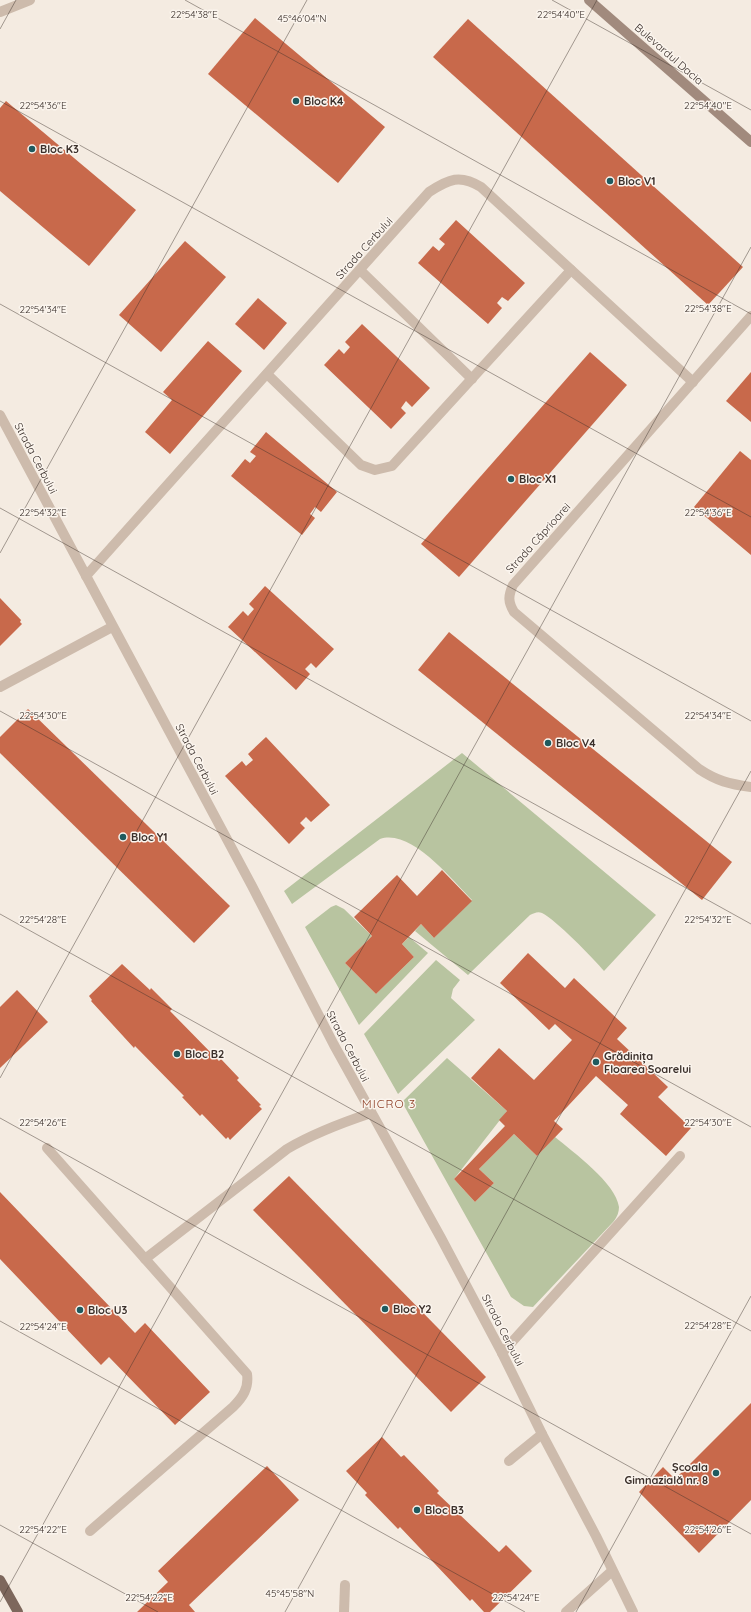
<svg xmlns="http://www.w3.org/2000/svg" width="751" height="1612" font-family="Quicksand,sans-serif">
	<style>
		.green { fill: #b8c4a0 }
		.building { fill: #c8694b }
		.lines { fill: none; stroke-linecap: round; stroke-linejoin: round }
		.service { stroke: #cdbbac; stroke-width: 10 }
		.minor { stroke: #cdbbac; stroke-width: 10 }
		.secondary { stroke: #a18a7d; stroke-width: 10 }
		.primary { stroke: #7d675c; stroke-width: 10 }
		.ticks { fill: none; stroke: #3b302b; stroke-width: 1; stroke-opacity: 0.45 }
		.poi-dot { fill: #1f5a5e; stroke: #fbf5ee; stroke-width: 1.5 }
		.labels { text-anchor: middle; stroke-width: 3; stroke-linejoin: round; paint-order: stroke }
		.street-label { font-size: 11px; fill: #3b302b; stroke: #fbf5ee }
		.poi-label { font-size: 11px; font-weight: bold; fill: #3b302b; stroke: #fbf5ee; text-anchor: start }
		.neighbourhood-label { font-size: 12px; letter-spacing: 1px; fill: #8c3b22; stroke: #fbf5ee }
		.ticks-label { font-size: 10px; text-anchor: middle; fill: #3b302b; stroke: #fbf5ee; stroke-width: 3; stroke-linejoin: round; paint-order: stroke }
	</style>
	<rect width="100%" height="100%" fill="#f4ebe1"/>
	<!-- green -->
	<g class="green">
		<path d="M462,753L656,915L604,971C594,959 555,919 542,913C538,911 534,913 530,915L468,975L415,931L421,924L434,938L472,900C452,880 411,828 380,839L292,904L284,891Z"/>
		<polygon points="336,905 344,909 372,936 345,963 376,994 414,957 402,944 409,937 428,953 359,1025 305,927 331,907"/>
		<polygon points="436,960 460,980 453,989 451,998 475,1020 398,1094 364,1034"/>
		<path d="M447,1058L507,1111L454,1179L475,1202L494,1183L479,1169L514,1134L537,1156L555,1137C573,1152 616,1183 619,1207C619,1212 617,1217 614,1221L533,1307L524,1306L511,1297L402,1102Z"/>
	</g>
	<!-- building -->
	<g class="building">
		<polygon points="255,18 385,127 338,183 208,74"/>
		<polygon points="468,19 743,267 708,305 433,57"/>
		<polygon points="6,101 136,210 89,266 0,191 0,108"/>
		<polygon points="456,220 525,283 508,301 502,297 497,303 502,308 488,324 418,263 433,246 439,251 445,244 439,239"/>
		<polygon points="185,241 226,277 161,352 119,315"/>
		<polygon points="258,298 287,323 264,350 235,324"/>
		<polygon points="362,324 430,388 412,407 406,401 401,408 406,413 391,429 324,365 339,349 344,354 350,347 345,342"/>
		<polygon points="208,341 242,371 170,454 145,432 172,400 163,392"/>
		<polygon points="590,352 627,385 459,577 421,544"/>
		<polygon points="751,372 751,422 726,401"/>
		<polygon points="266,432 337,492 321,512 315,507 310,514 315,518 302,535 231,476 245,459 250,463 256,456 250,452"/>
		<polygon points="740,451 751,460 751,555 694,507"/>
		<polygon points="265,586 334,649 316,668 311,663 305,669 310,674 296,690 228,627 243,611 248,616 254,609 249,604"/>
		<polygon points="0,598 21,620 20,622 22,624 0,646"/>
		<polygon points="449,632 732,862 702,900 418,670"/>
		<polygon points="28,709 230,906 194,943 0,753 0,737"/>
		<polygon points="266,737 330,805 311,822 306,817 300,823 305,828 289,844 225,776 242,761 246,766 253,760 248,754"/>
		<polygon points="442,870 472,901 434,938 421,924 402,944 414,957 376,994 345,963 372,936 354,917 397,875 417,896"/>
		<polygon points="528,953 565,988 574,978 627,1028 617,1039 668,1087 658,1097 691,1128 666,1156 620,1114 628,1105 596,1076 554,1121 563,1129 537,1156 514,1134 479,1169 494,1183 475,1202 454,1179 505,1126 499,1120 507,1111 471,1078 499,1048 534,1080 572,1040 555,1024 549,1030 500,983"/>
		<polygon points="122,964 150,990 151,988 172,1009 170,1011 219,1061 221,1059 239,1078 237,1080 261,1105 259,1106 262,1109 230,1140 228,1137 226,1139 202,1114 200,1116 182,1097 184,1096 135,1046 134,1048 91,1001 92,1000 89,996"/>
		<polygon points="17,990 48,1022 0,1068 0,1007"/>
		<polygon points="289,1176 486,1377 451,1412 253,1210"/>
		<polygon points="0,1192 135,1333 145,1323 210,1392 175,1425 109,1357 101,1365 0,1259"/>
		<polygon points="751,1403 751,1500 699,1553 639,1492 663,1467 675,1479"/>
		<polygon points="382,1437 401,1457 404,1455 439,1491 437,1493 499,1552 506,1545 532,1571 490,1612 484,1612 472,1599 470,1601 400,1527 398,1529 365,1495 367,1493 346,1471"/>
		<polygon points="267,1466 299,1500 189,1605 195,1612 137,1612 168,1582 158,1571"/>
	</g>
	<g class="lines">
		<!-- service -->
		<g class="service">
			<polyline points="0,687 112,627"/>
			<polyline points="509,1461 542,1434"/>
		</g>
		<!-- minor -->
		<g class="minor">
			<polyline points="0,12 30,0"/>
			<polyline points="360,270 472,379"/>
			<path d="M751,316L513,585C508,596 508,602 514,612L699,769C717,781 729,784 751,787"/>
			<polyline points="267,374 361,465 375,470 392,466 571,270"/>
			<polyline points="0,415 252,886 334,1045 441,1238 502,1353 542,1434 596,1536 633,1612"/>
			<path d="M86,576L429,192C449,179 460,174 481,187L693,382"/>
			<path d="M47,1148L247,1374C249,1388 243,1397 233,1407L90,1531"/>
			<path d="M145,1259L287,1149C314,1133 341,1123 371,1113"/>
			<polyline points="502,1353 680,1156"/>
			<polyline points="344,1612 345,1585"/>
			<polyline points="566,1612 612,1571"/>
		</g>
		<!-- secondary -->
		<polyline class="secondary" points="589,0 751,142"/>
		<!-- primary -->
		<polyline class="primary" points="0,1580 18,1612"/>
	</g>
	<!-- ticks -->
	<path class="ticks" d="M185,0L751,314M552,0L751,110M0,29L16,0M0,101L751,517M0,304L751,721M0,508L751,924M0,553L307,0M0,711L751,1127M0,914L751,1331M0,1078L597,0M0,1118L751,1534M0,1321L525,1612M0,1525L158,1612M0,1602L751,247M285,1612L751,771M576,1612L751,1296"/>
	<!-- markers -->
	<g class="poi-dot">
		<circle cx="296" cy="101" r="4"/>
		<circle cx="32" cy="149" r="4"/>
		<circle cx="610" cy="181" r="4"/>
		<circle cx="511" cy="479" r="4"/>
		<circle cx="548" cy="743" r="4"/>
		<circle cx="123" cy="837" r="4"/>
		<circle cx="177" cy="1054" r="4"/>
		<circle cx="596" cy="1062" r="4"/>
		<circle cx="385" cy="1309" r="4"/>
		<circle cx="80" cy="1310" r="4"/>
		<circle cx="716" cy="1473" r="4"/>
		<circle cx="417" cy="1510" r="4"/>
	</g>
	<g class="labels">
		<!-- street labels -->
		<g class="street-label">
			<text transform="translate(669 54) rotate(41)" y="4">Bulevardul Dacia</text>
			<text transform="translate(364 248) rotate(-48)" y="4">Strada Cerbului</text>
			<text transform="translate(36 458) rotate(62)" y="4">Strada Cerbului</text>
			<text transform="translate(538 538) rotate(-48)" y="4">Strada Căprioarei</text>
			<text transform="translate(197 759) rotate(62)" y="4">Strada Cerbului</text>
			<text transform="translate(348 1046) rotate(62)" y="4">Strada Cerbului</text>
			<text transform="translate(503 1330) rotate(63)" y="4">Strada Cerbului</text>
		</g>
		<!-- poi labels -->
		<g class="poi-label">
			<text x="304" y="105">Bloc K4</text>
			<text x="40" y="153">Bloc K3</text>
			<text x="618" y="185">Bloc V1</text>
			<text x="519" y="483">Bloc X1</text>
			<text x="556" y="747">Bloc V4</text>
			<text x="131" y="841">Bloc Y1</text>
			<text x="185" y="1058">Bloc B2</text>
			<text x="604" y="1060">Grădinița<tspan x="604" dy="13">Floarea Soarelui</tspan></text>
			<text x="393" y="1313">Bloc Y2</text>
			<text x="88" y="1314">Bloc U3</text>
			<text x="708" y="1471" text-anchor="end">Școala<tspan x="708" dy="13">Gimnazială nr. 8</tspan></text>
			<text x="425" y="1514">Bloc B3</text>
		</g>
		<!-- neighbourhood labels -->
		<g class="neighbourhood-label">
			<text x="389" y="1108">MICRO 3</text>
		</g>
	</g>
	<g class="ticks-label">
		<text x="194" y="18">22°54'38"E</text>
		<text x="561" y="18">22°54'40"E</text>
		<text x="302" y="22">45°46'04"N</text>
		<text x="708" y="109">22°54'40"E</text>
		<text x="43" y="109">22°54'36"E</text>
		<text x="708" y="312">22°54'38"E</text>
		<text x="43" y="313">22°54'34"E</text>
		<text x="708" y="516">22°54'36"E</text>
		<text x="43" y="516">22°54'32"E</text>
		<text x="708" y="719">22°54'34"E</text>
		<text x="43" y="719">22°54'30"E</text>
		<text x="708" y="923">22°54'32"E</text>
		<text x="43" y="923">22°54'28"E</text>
		<text x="708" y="1126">22°54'30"E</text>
		<text x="43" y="1126">22°54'26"E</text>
		<text x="708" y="1329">22°54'28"E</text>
		<text x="43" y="1330">22°54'24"E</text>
		<text x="708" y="1533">22°54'26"E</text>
		<text x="43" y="1533">22°54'22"E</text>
		<text x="290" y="1597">45°45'58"N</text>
		<text x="149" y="1601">22°54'22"E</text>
		<text x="516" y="1601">22°54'24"E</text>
	</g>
</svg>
